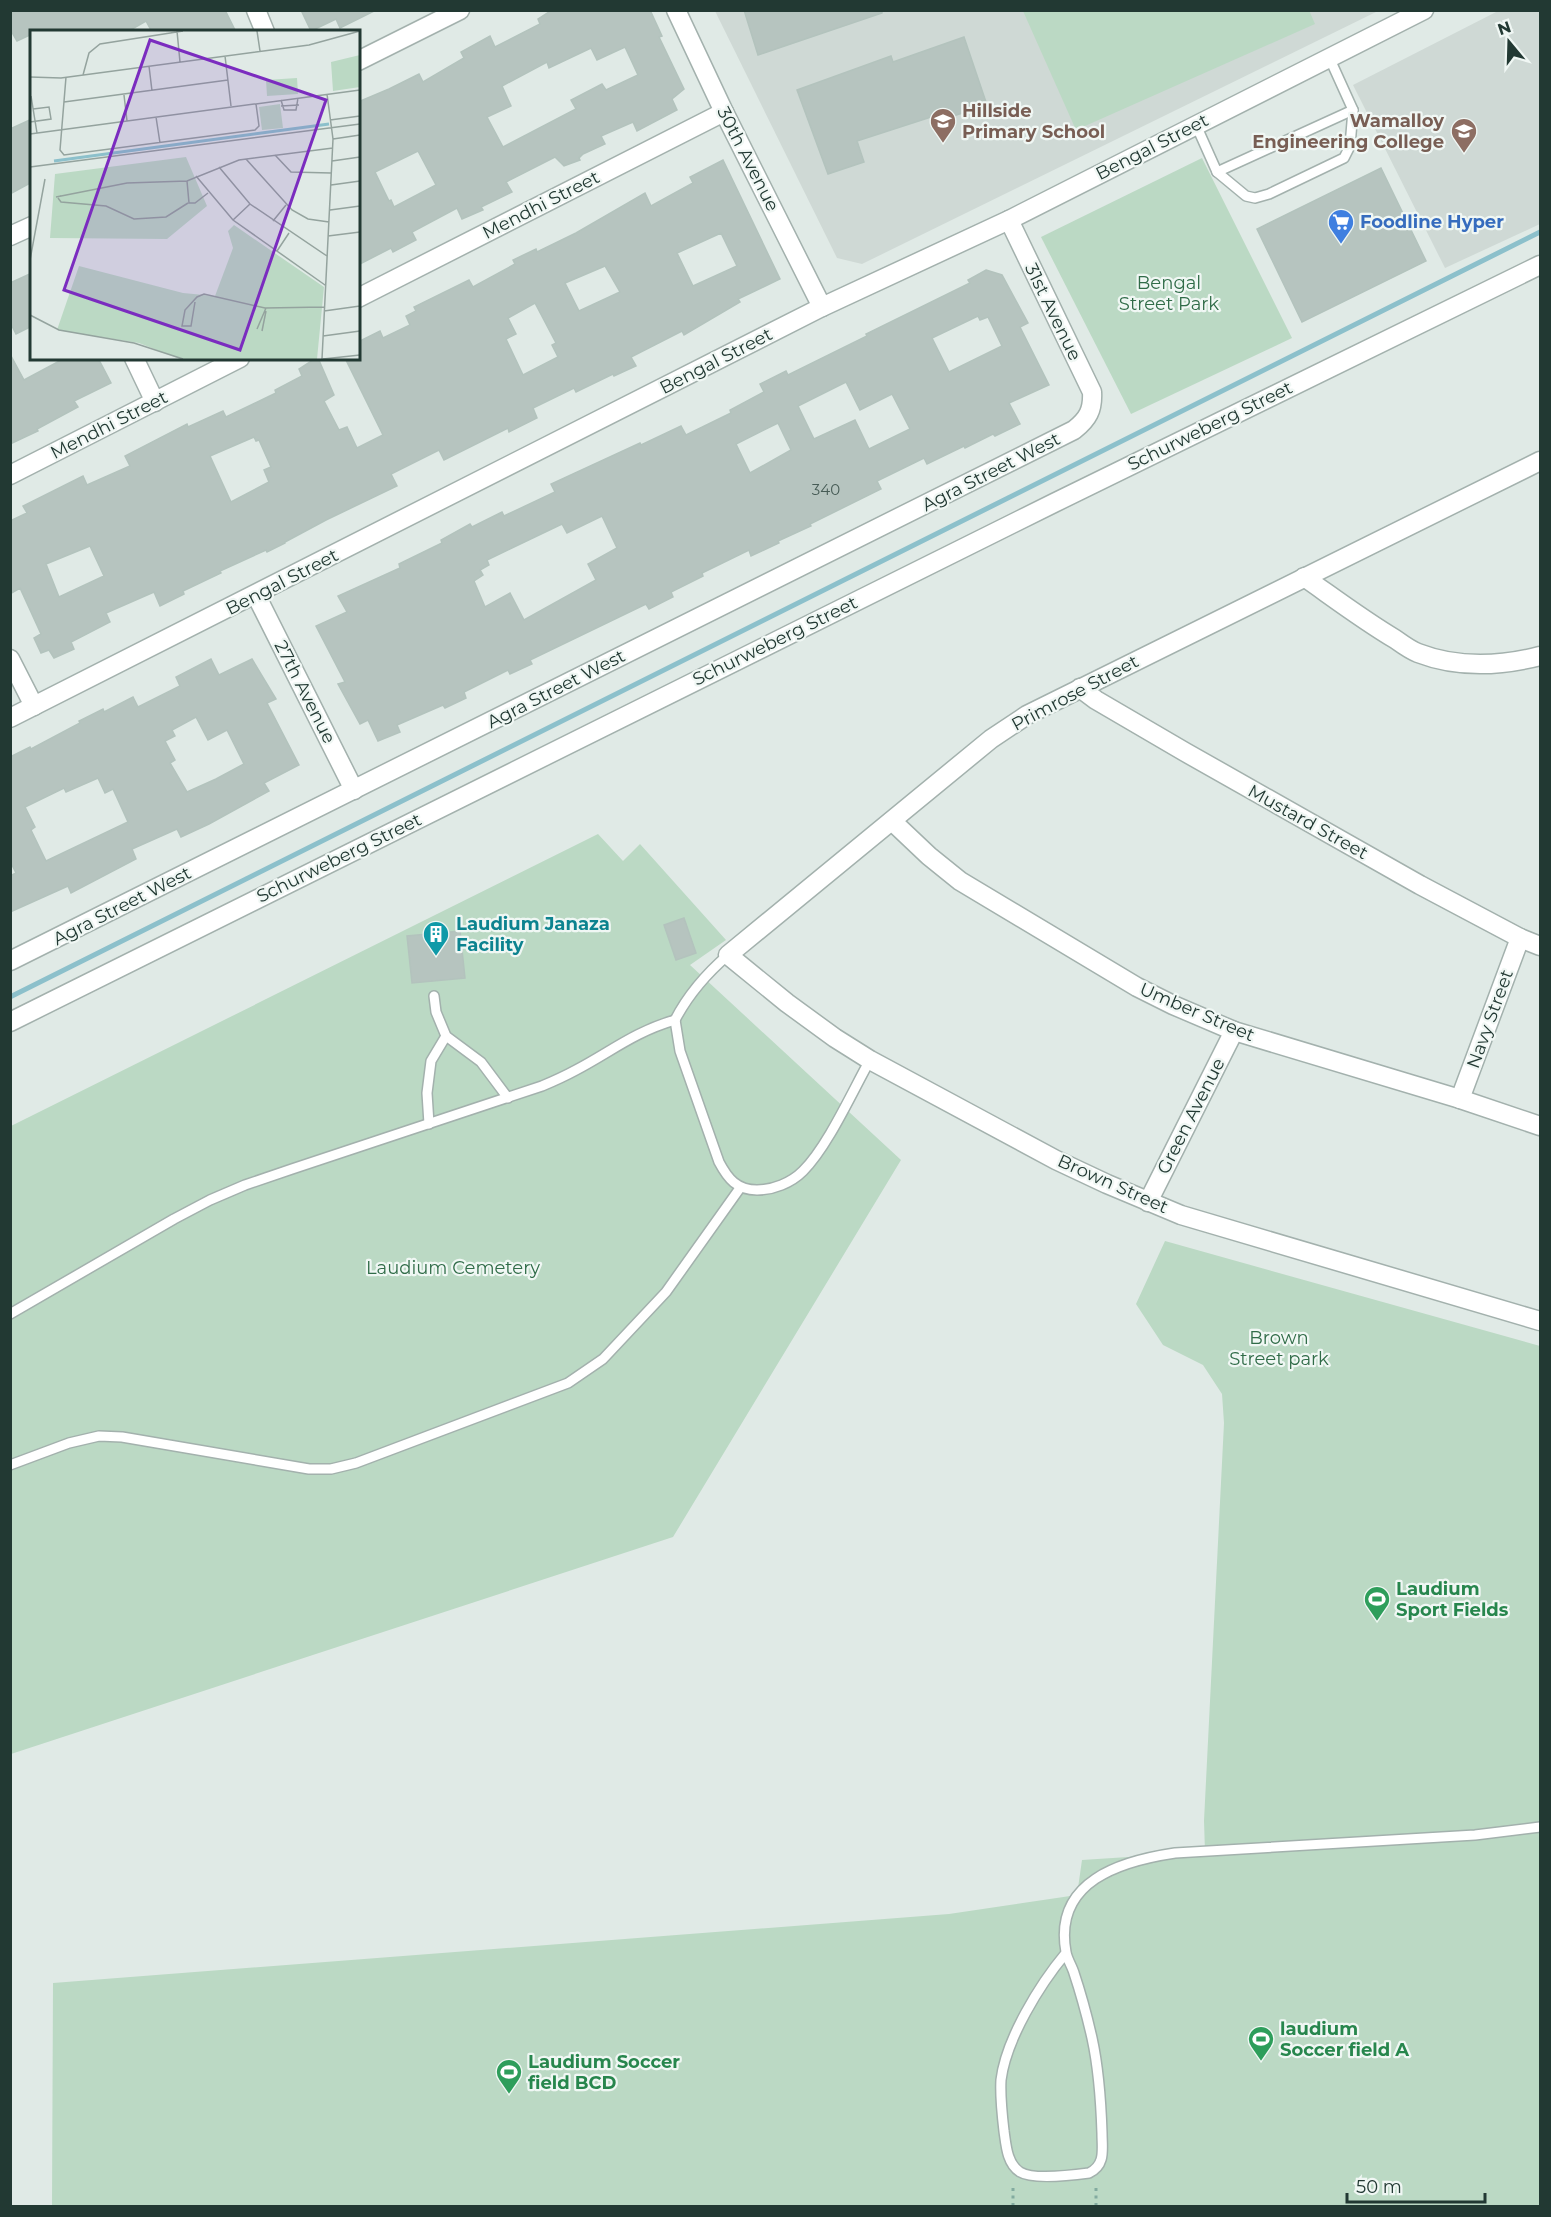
<svg xmlns="http://www.w3.org/2000/svg" width="1551" height="2217" font-family="Montserrat,sans-serif">
	<style>
		.built { fill: #cfd9d5 }
		.green { fill: #bbd9c4 }
		.lines { fill: none; stroke-linecap: round; stroke-linejoin: round }
		.stream { stroke: #8cc0cb; stroke-width: 5 }
		.building { fill: #b6c4bf; stroke: #b3c3bd; stroke-width: 1.5; fill-rule: evenodd }
		.service-casing { stroke: #a3b1ad; stroke-width: 12 }
		.minor-casing { stroke: #a3b1ad; stroke-width: 21 }
		.path { stroke: #83ab9f; stroke-width: 3; stroke-dasharray: 3 4.5; stroke-linecap: butt }
		.service { stroke: #fff; stroke-width: 9 }
		.minor { stroke: #fff; stroke-width: 18 }
		.labels { text-anchor: middle; stroke-width: 4.5; stroke-linejoin: round; paint-order: stroke }
		.number-label { font-size: 15px; fill: #475c56 }
		.education-label { font-size: 18px; font-weight: bold; fill: #785e54; stroke: #f0f7f4; text-anchor: start }
		.street-label { font-size: 18px; fill: #223933; stroke: #f0f7f4 }
		.shop-label { font-size: 18px; font-weight: bold; fill: #366cbe; stroke: #f0f7f4; text-anchor: start }
		.park-label { font-size: 18px; fill: #306c48; stroke: #f0f7f4 }
		.culture-label { font-size: 18px; font-weight: bold; fill: #0d838f; stroke: #f0f7f4; text-anchor: start }
		.leisure-label { font-size: 18px; font-weight: bold; fill: #27864d; stroke: #f0f7f4; text-anchor: start }
		.inset-river { fill: none; stroke: #8cc0cb; stroke-width: 3 }
		.inset-road { fill: none; stroke: #94a39e; stroke-width: 1.5 }
		.view { fill: #7b2cbf; fill-opacity: 0.15; stroke: #7b2cbf; stroke-width: 3 }
		.inset-edge { fill: none; stroke: #223933; stroke-width: 3 }
	</style>
	<rect width="100%" height="100%" fill="#e0eae6"/>
	<!-- built -->
	<g class="built">
		<polygon points="1500,10 1540,11 1540,224 1445,268 1353,85"/>
		<polygon points="715,11 1378,11 862,264 837,258"/>
	</g>
	<!-- green -->
	<g class="green">
		<polygon points="1309,10 1315,24 1076,130 1023,11"/>
		<polygon points="1202,158 1292,338 1131,414 1041,237"/>
		<polygon points="598,834 623,861 640,844 726,940 690,965 901,1160 673,1537 11,1754 11,1126"/>
		<polygon points="1165,1241 1540,1346 1540,2206 52,2206 53,1983 949,1914 1077,1895 1082,1860 1205,1852 1204,1821 1224,1423 1222,1394 1203,1365 1163,1345 1136,1304"/>
	</g>
	<g class="lines">
		<!-- stream -->
		<polyline class="stream" points="10,997 1540,232"/>
	</g>
	<!-- building -->
	<g class="building">
		<polygon points="10,10 225,10 236,32 152,32 146,21 127,32 32,32 32,34 17,41 10,29"/>
		<polygon points="301,10 376,10 340,28 336,19 311,31"/>
		<path d="M552,10H650L662,36L659,37L684,89L672,99L677,110L637,131L633,122L601,136L605,144L583,154L579,158L580,160L564,166L555,157L506,182L512,192L481,207L483,210L462,219L457,208L412,232L416,240L393,252L391,248L358,265V102L389,89L419,74L423,82L464,58L461,52L490,36L495,47L540,24L538,19ZM625,47L638,75L606,90L602,84L571,100L576,109L503,147L487,117L511,106L502,86L547,62L549,68L591,48L597,60ZM418,151L436,185L394,207L391,200L389,201L375,172Z"/>
		<polygon points="744,10 882,10 882,13 758,55"/>
		<polygon points="964,37 987,105 932,123 931,117 857,141 864,162 828,174 797,90 891,56 893,62"/>
		<polygon points="32,119 32,182 10,194 10,129"/>
		<path d="M723,160L780,279L738,299L740,302L684,335L682,331L631,357L636,366L614,376L613,374L576,392L574,388L533,408L537,418L509,432L508,428L444,460L439,450L391,474L397,486L326,520L285,542V543L267,552L266,550L220,571L221,573L183,591L184,594L160,606L154,592L106,613L110,622L71,642L74,649L54,658L49,650L41,653L34,638L41,634L20,588L10,594V521L27,513L23,506L83,476L87,485L130,466L125,456L187,424L188,427L223,411L226,417L276,393L275,390L302,376L299,369L316,358H318L334,395L324,401L339,430L347,427L357,448L383,435L345,358H358V342L380,331L383,338L410,325L406,316L416,311L414,307L469,280L473,287L515,264L513,260L536,249L537,252L576,233L645,193L651,206L693,183L690,177ZM721,233L737,266L693,286L677,253ZM605,266L620,292L579,311L565,283ZM535,303L556,343L552,345L558,357L523,375L506,339L516,334L508,318ZM254,437L256,441L259,440L271,467L264,470L269,482L231,502L210,456ZM90,546L104,576L59,597L46,564Z"/>
		<polygon points="1381,168 1426,261 1302,322 1257,229"/>
		<path d="M986,270L1002,275L1028,323L1020,327L1049,385L1009,403L1020,424L995,436L993,434L965,448L964,446L927,464L924,458L877,481L881,489L810,524L811,526L778,541L779,543L751,556L749,550L702,573L703,576L671,592L673,597L649,609L646,604L530,660L532,664L510,674L508,670L464,692L466,698L445,708L443,705L397,725L400,732L378,741L368,720L360,724L338,684L345,682L316,626L347,612L338,596L400,568L399,564L442,543L441,540L470,524L472,527L502,512L504,516L555,492L551,484L640,443L641,445L681,426L686,435L731,413L730,410L764,392L760,384L786,371L788,375L867,336L866,334L970,283L968,280ZM978,316L980,320L988,317L1002,346L949,372L932,338ZM846,382L860,410L892,394L910,429L869,449L855,420L814,439L798,406ZM778,423L791,450L750,473L736,444ZM602,516L617,548L588,564L596,580L524,620L510,593L485,607L474,581L483,575L480,570L489,565L487,560L562,524L567,533Z"/>
		<polygon points="32,273 32,326 16,334 10,322 10,283"/>
		<polygon points="10,354 24,380 65,358 98,358 111,383 74,401 78,407 37,429 38,431 10,444"/>
		<path d="M211,659L219,675L252,659L276,699L267,703L299,765L264,783L269,791L209,824L181,837L177,829L132,849L136,859L71,893L68,886L10,912V876L16,873L10,861V757L30,747L31,749L80,723L79,721L103,709L104,712L133,697L138,707L180,686L176,677ZM196,717L208,740L227,730L244,764L216,779L187,792L170,763L175,760L165,741L175,736L172,730ZM98,778L105,793L113,789L128,822L46,861L31,830L35,827L25,807L64,788L66,792Z"/>
		<polygon points="684,918 696,953 676,960 664,925"/>
		<polygon points="460,931 465,978 412,983 407,936"/>
	</g>
	<g class="lines">
		<!-- service casing -->
		<g class="service-casing">
			<g id="service">
				<polyline points="1196,125 1217,172 1246,196 1255,198 1269,194 1344,158 1350,146 1353,110 1329,57"/>
				<polyline points="1217,172 1353,110"/>
				<polyline points="434,996 436,1012 446,1036 481,1062 508,1098"/>
				<path d="M675,1020L680,1051L719,1162C728,1179 737,1190 757,1190C773,1190 791,1183 803,1171C828,1146 852,1092 870,1060"/>
				<path d="M675,1020C689,993 706,974 728,955"/>
				<polyline points="429,1124 427,1093 431,1061 446,1036"/>
				<path d="M10,1314L174,1219L210,1200L245,1185L292,1169L542,1086C554,1081 565,1076 576,1070C612,1051 634,1032 675,1020"/>
				<polyline points="10,1465 69,1443 99,1436 122,1437 309,1469 331,1469 356,1463 568,1383 603,1359 666,1292 740,1188"/>
				<path d="M1066,1953C1040,1984 1006,2039 1001,2080C1000,2097 1002,2114 1004,2131C1006,2145 1007,2164 1020,2172C1033,2180 1074,2175 1089,2173C1106,2165 1102,2149 1102,2133C1101,2102 1099,2070 1092,2038C1087,2016 1081,1994 1074,1973C1072,1966 1067,1959 1066,1952C1053,1881 1121,1861 1175,1853L1475,1835L1540,1827"/>
			</g>
		</g>
		<!-- minor casing -->
		<g class="minor-casing">
			<g id="minor">
				<polyline points="256,10 265,32"/>
				<polyline points="676,10 724,112 822,307"/>
				<polyline points="358,61 460,10"/>
				<polyline points="10,236 32,226"/>
				<polyline points="358,298 724,112"/>
				<polyline points="134,358 155,402"/>
				<polyline points="1540,461 1027,715 991,739 728,955 787,1003 835,1038 870,1060 1056,1160 1107,1184 1181,1215 1540,1321"/>
				<polyline points="10,475 240,358"/>
				<path d="M1304,577C1334,598 1363,620 1395,639C1402,644 1410,650 1418,653C1457,668 1501,666 1540,656"/>
				<polyline points="256,595 354,790"/>
				<polyline points="10,659 34,706"/>
				<polyline points="1080,688 1096,700 1185,752 1420,885 1520,938 1540,946"/>
				<polyline points="10,718 822,307 1009,220 1424,10"/>
				<polyline points="892,821 929,856 960,881 1137,987 1173,1005 1234,1031 1460,1099 1540,1126"/>
				<path d="M10,961L1074,430C1088,419 1093,410 1092,392L1009,220"/>
				<polyline points="10,1022 1054,503 1540,265"/>
				<polyline points="1460,1099 1520,938"/>
				<polyline points="1148,1202 1234,1031"/>
			</g>
		</g>
		<!-- path -->
		<g class="path">
			<polyline points="1013,2206 1013,2184"/>
			<polyline points="1096,2206 1096,2184"/>
		</g>
		<!-- service -->
		<use href="#service" class="service"/>
		<!-- minor -->
		<use href="#minor" class="minor"/>
	</g>
	<!-- icons -->
	<defs>
		<g id="school-pin" transform="scale(1.35)"><path d="M0 17L-7.5 6A9.5 9.5 0 1 1 7.5 6Z" fill="#8d6e63" stroke="#f0f7f4"/><path d="M0-5L7-2L0 1L-7-2ZM-4 1L0 2.5L4 1V4Q0 6-4 4Z" fill="#fff"/></g>
		<g id="university-pin" transform="scale(1.35)"><path d="M0 17L-7.5 6A9.5 9.5 0 1 1 7.5 6Z" fill="#8d6e63" stroke="#f0f7f4"/><path d="M0-5L7-2L0 1L-7-2ZM-4 1L0 2.5L4 1V4Q0 6-4 4Z" fill="#fff"/></g>
		<g id="supermarket-pin" transform="scale(1.35)"><path d="M0 17L-7.5 6A9.5 9.5 0 1 1 7.5 6Z" fill="#3f7fe0" stroke="#f0f7f4"/><path d="M-6-5.5h2.5l.6 2H6L4.5 2H-2.5L-4.4-4H-6ZM-1.5 3.2a1.3 1.3 0 1 0 .1 0ZM3 3.2a1.3 1.3 0 1 0 .1 0Z" fill="#fff"/></g>
		<g id="building-pin" transform="scale(1.35)"><path d="M0 17L-7.5 6A9.5 9.5 0 1 1 7.5 6Z" fill="#0f9aa8" stroke="#f0f7f4"/><path d="M-4-6H4V6H1V3H-1V6H-4ZM-2.5-4.3h1.7v1.8h-1.7ZM.8-4.3h1.7v1.8H.8ZM-2.5-1h1.7V.8h-1.7ZM.8-1h1.7V.8H.8Z" fill="#fff"/></g>
		<g id="stadium-pin" transform="scale(1.35)"><path d="M0 17L-7.5 6A9.5 9.5 0 1 1 7.5 6Z" fill="#2e9e5b" stroke="#f0f7f4"/><path d="M0-5a6.5 5 0 1 0 0 10a6.5 5 0 1 0 0-10ZM-3.5-1.8h7v3.6h-7Z" fill="#fff"/></g>
	</defs>
	<g fill-rule="evenodd">
		<use href="#school-pin" x="943" y="121"/>
		<use href="#university-pin" x="1464" y="131"/>
		<use href="#supermarket-pin" x="1341" y="222"/>
		<use href="#building-pin" x="436" y="934"/>
		<use href="#stadium-pin" x="1377" y="1599"/>
		<use href="#stadium-pin" x="1261" y="2039"/>
		<use href="#stadium-pin" x="509" y="2072"/>
	</g>
	<g class="labels">
		<!-- number labels -->
		<g class="number-label">
			<text x="826" y="495">340</text>
		</g>
		<!-- education labels -->
		<g class="education-label">
			<text x="962" y="117">Hillside<tspan x="962" dy="21">Primary School</tspan></text>
			<text x="1444" y="127" text-anchor="end">Wamalloy<tspan x="1444" dy="21">Engineering College</tspan></text>
		</g>
		<!-- street labels -->
		<g class="street-label">
			<text transform="translate(1152 147) rotate(-27)" y="6">Bengal Street</text>
			<text transform="translate(748 159) rotate(63)" y="6">30th Avenue</text>
			<text transform="translate(541 205) rotate(-27)" y="6">Mendhi Street</text>
			<text transform="translate(1053 312) rotate(64)" y="6">31st Avenue</text>
			<text transform="translate(716 361) rotate(-27)" y="6">Bengal Street</text>
			<text transform="translate(109 425) rotate(-27)" y="6">Mendhi Street</text>
			<text transform="translate(1210 426) rotate(-26)" y="6">Schurweberg Street</text>
			<text transform="translate(991 472) rotate(-27)" y="6">Agra Street West</text>
			<text transform="translate(282 582) rotate(-27)" y="6">Bengal Street</text>
			<text transform="translate(775 641) rotate(-26)" y="6">Schurweberg Street</text>
			<text transform="translate(556 689) rotate(-27)" y="6">Agra Street West</text>
			<text transform="translate(305 692) rotate(63)" y="6">27th Avenue</text>
			<text transform="translate(1075 693) rotate(-28)" y="6">Primrose Street</text>
			<text transform="translate(1308 822) rotate(29)" y="6">Mustard Street</text>
			<text transform="translate(339 858) rotate(-26)" y="6">Schurweberg Street</text>
			<text transform="translate(122 906) rotate(-27)" y="6">Agra Street West</text>
			<text transform="translate(1197 1012) rotate(23)" y="6">Umber Street</text>
			<text transform="translate(1490 1019) rotate(-70)" y="6">Navy Street</text>
			<text transform="translate(1191 1116) rotate(-63)" y="6">Green Avenue</text>
			<text transform="translate(1113 1184) rotate(24)" y="6">Brown Street</text>
		</g>
		<!-- shop labels -->
		<g class="shop-label">
			<text x="1360" y="228">Foodline Hyper</text>
		</g>
		<!-- park labels -->
		<g class="park-label">
			<text x="1169" y="289">Bengal<tspan x="1169" dy="21">Street Park</tspan></text>
			<text x="453" y="1274">Laudium Cemetery</text>
			<text x="1279" y="1344">Brown<tspan x="1279" dy="21">Street park</tspan></text>
		</g>
		<!-- culture labels -->
		<g class="culture-label">
			<text x="456" y="930">Laudium Janaza<tspan x="456" dy="21">Facility</tspan></text>
		</g>
		<!-- leisure labels -->
		<g class="leisure-label">
			<text x="1396" y="1595">Laudium<tspan x="1396" dy="21">Sport Fields</tspan></text>
			<text x="1280" y="2035">laudium<tspan x="1280" dy="21">Soccer field A</tspan></text>
			<text x="528" y="2068">Laudium Soccer<tspan x="528" dy="21">field BCD</tspan></text>
		</g>
	</g>
	<!-- overview -->
	<g transform="translate(30 30)">
		<rect width="330" height="330" fill="#e0eae6"/>
		<path d="M330,25V57L303,61L301,32ZM267,48L268,64L237,66L236,50ZM250,74L253,98L232,100L229,77ZM156,127L177,176L137,209L20,208L25,144ZM204,195L294,257L287,329H150L109,313L27,300L49,236L153,263L185,266L203,218L198,201Z" fill="#bbd9c4"/>
		<path class="inset-river" d="M24,131L299,94"/>
		<path class="inset-road" d="M147,1L150,32M227,1L230,21M195,26L201,76M119,36L122,61M53,45L59,23L70,14L153,1M0,47L31,48L279,15L330,1M36,47L30,120L34,125L225,100L229,96L226,74M94,65L97,91M1,66L7,103M251,70L254,80H266L268,68M34,72L198,50M251,76L269,75M126,87L130,113M300,90L330,86M0,92L21,89L19,77L3,79M0,104L330,60M303,109L330,105M245,125L261,142L301,143M216,129L262,180L278,189L299,192M302,131L330,127M0,137L330,94M189,137L220,174L297,226M166,146L203,190L295,255M157,151L159,173H165L178,163M301,155L330,151M31,166L26,167L97,153L157,151L209,130L303,118M28,168L31,172L76,176L104,189L136,187L158,173M300,180L330,176M203,190L220,174M243,191L256,175M298,206L330,202M247,221L259,203M0,230L15,149M165,272L161,296H152L155,280L167,267L174,264L235,278L295,277M294,281L330,276M0,285L29,300L104,313L153,329M227,299L236,278M232,301L236,281M293,306L330,301M292,329L303,109L297,64M293,329L330,325"/>
		<path class="view" d="M120,10L296,70L210,320L34,260Z"/>
		<rect width="330" height="330" class="inset-edge"/>
	</g>
	<!-- border -->
	<rect width="1551" height="2217" fill="none" stroke="#223933" stroke-width="24"/>
	<!-- north arrow -->
	<g transform="translate(1509 42) rotate(341)" stroke="#f0f7f4" stroke-width="4.5" paint-order="stroke">
	<path d="M0-4.5L10 22L0 15L-10 22Z" fill="#223933"/>
	<text y="-9" font-size="16" font-weight="bold" text-anchor="middle" fill="#223933">N</text>
	</g>
	<!-- scale -->
	<path d="M1347 2193v9h138v-9" fill="none" stroke="#223933" stroke-width="3"/>
	<text x="1356" y="2193" font-size="18" fill="#223933" stroke="#f0f7f4" stroke-width="4.5" paint-order="stroke">50 m</text>
</svg>
